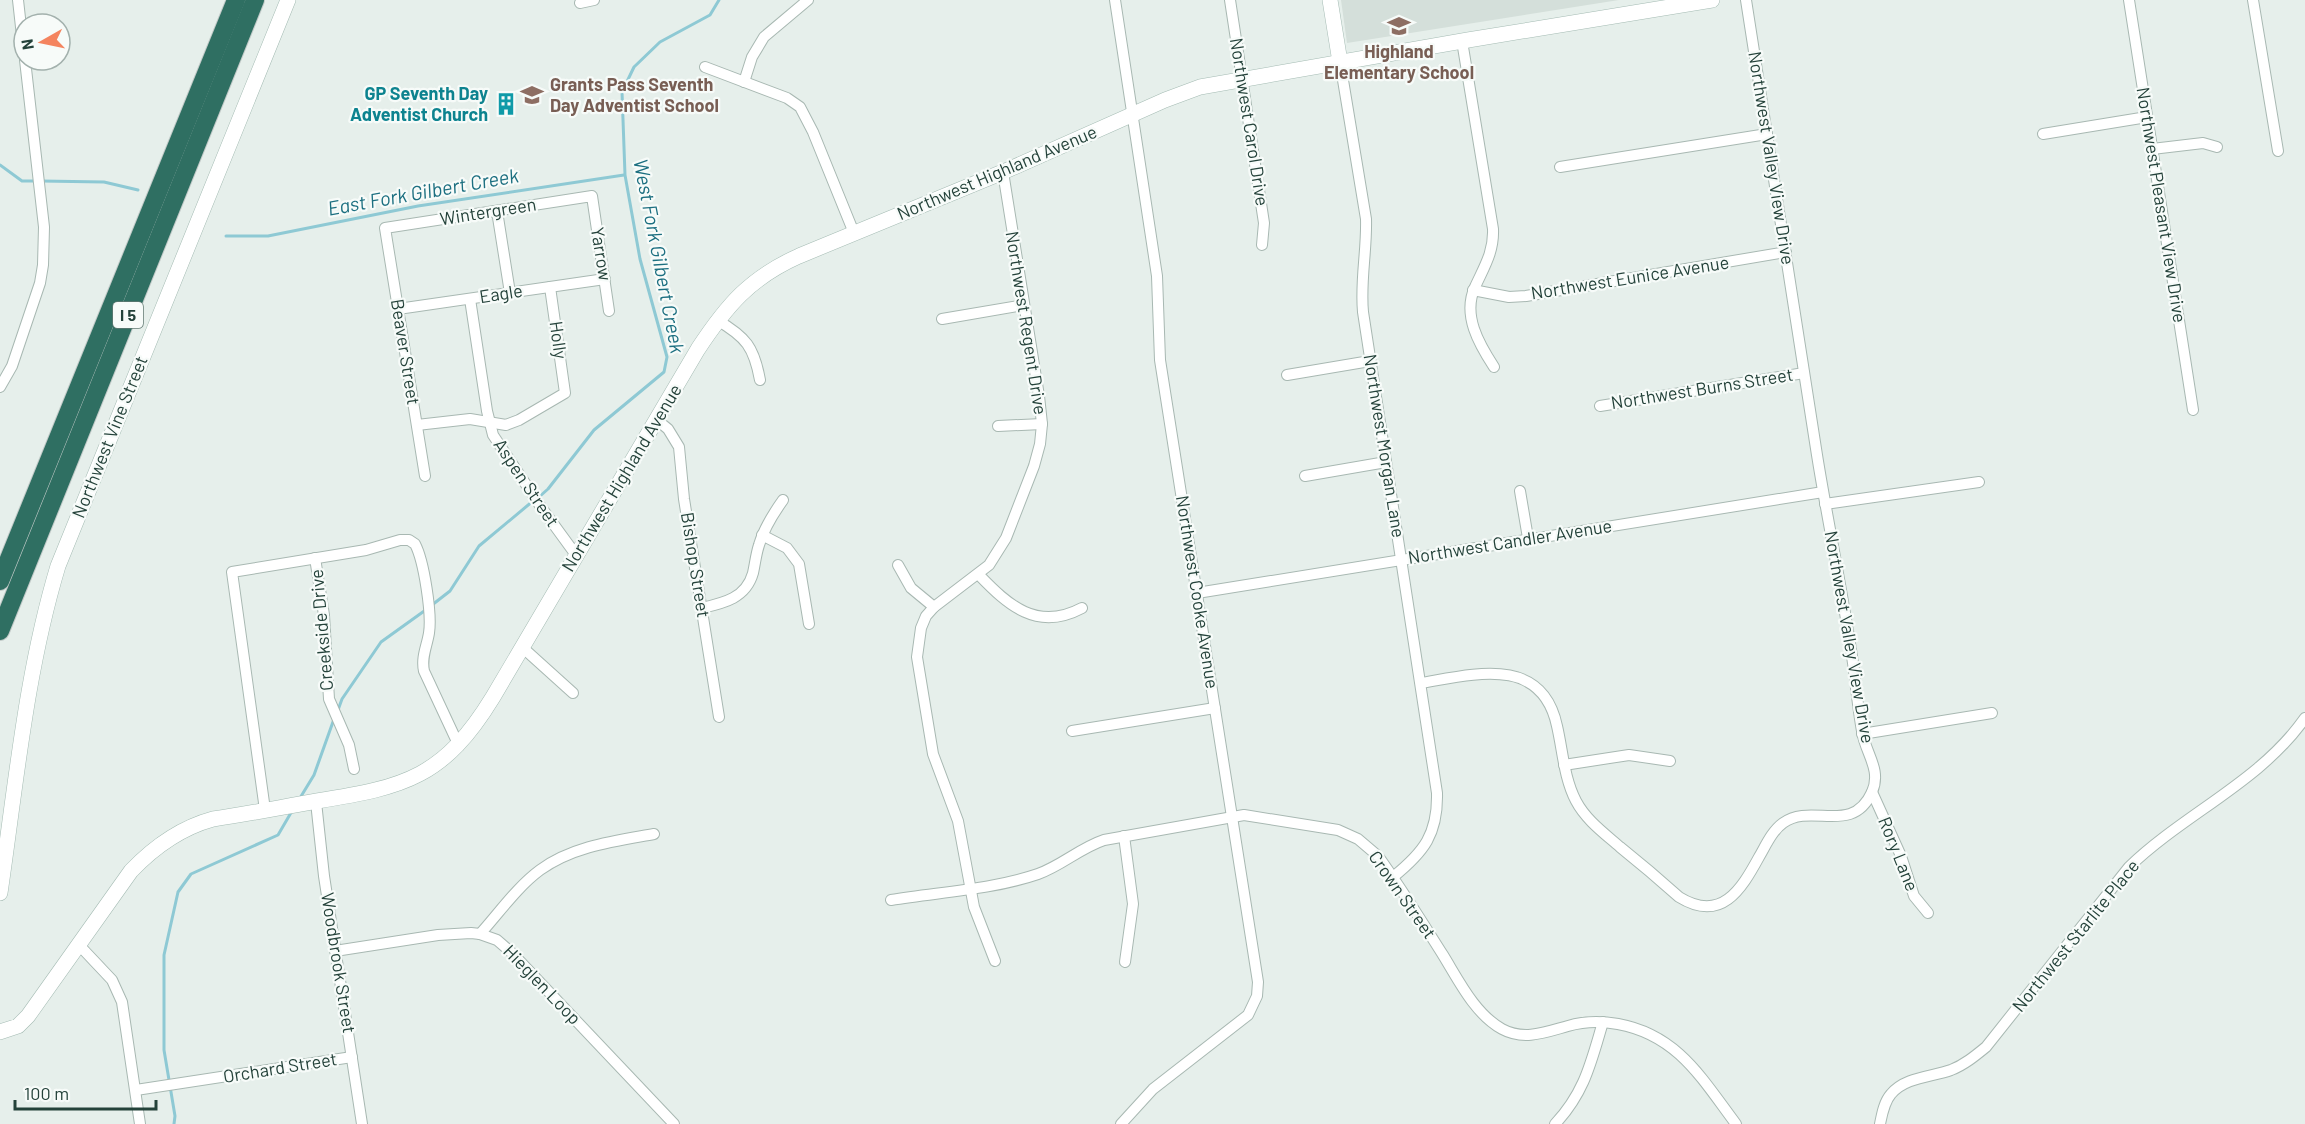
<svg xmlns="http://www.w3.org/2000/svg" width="2305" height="1124" font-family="Barlow,sans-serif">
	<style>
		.built { fill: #d4dfda }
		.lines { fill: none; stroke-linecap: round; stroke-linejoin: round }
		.stream { stroke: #8ec9d4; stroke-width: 3 }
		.street-casing { stroke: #a8b8b2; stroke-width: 12 }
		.secondary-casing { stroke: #a4bbb3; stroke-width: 16 }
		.highway-casing { stroke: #c2cac8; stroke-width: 20 }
		.street { stroke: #fff; stroke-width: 10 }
		.secondary { stroke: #fff; stroke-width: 15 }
		.highway { stroke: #2f6f62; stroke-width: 18 }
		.labels { text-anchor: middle; stroke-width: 4.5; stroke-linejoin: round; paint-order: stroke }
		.shield { fill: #f7fbf9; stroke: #637a73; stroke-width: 1.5 }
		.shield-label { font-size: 16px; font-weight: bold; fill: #24423a }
		.education-label { font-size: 18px; font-weight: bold; fill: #785e54; stroke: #f7fbf9 }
		.culture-label { font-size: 18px; font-weight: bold; fill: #0d838f; stroke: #f7fbf9; text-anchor: end }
		.street-label { font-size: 18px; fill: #24423a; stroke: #f7fbf9 }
		.water-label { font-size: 20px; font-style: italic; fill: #1c6f80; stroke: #f7fbf9 }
	</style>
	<rect width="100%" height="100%" fill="#e6efeb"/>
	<!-- built -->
	<polygon class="built" points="1341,0 1619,0 1347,43"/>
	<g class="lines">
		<!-- stream -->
		<g class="stream">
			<polyline points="0,165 22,181 35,181"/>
			<polyline points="41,181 104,182 138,190"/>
			<polyline points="226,236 268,236 418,206 624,175"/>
			<polyline points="539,497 548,489 594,430 664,372 667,357 640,259 625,175 622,92 634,67 660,42 710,15 719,0"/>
			<polyline points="432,605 450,591 479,546 533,501"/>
			<polyline points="338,710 342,699 381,642 427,609"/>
			<polyline points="300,798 314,775 334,719"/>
			<polyline points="174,1124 175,1116 164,1050 164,955 178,892 191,874 278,835 292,811"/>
		</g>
		<!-- street casing -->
		<g class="street-casing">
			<g id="street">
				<polyline points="18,0 24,54"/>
				<polyline points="1115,0 1157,276 1160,360 1258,982 1257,996 1248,1015 1153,1089 1121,1124"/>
				<polyline points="1230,0 1264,223 1262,245"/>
				<polyline points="2129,0 2193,410"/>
				<polyline points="2253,0 2278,151"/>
				<polyline points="580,3 594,0"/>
				<path d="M1462,41L1493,229C1494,252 1484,267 1475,287C1462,315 1479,344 1494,367"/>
				<path d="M1340,62L1366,219C1367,250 1360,281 1363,312L1437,793C1438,834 1424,852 1393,877"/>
				<polyline points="705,67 787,98 800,107 813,132 854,233"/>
				<polyline points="744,82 752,57 764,37 808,0"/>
				<polyline points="2043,134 2147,117"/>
				<polyline points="2152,149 2203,143 2217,147"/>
				<polyline points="1560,167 1767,134"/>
				<polyline points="497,211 510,293"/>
				<polyline points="1473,290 1509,297 1526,296 1786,252"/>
				<polyline points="470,299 487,411 493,435 541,507 576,555"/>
				<polyline points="398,309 605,279"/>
				<polyline points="942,319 1024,305"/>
				<path d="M717,320C746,337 754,347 760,380"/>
				<polyline points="1287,375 1370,361"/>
				<polyline points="0,387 12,366 40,283 43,265 44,227 25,60"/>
				<polyline points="1600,406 1804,373"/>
				<polyline points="657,420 668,429 679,447 684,499 719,717"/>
				<polyline points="417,425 470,419 506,425 519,420 565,393 550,287"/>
				<polyline points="998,426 1042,424"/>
				<polyline points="425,476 385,228 592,196 609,311"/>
				<polyline points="1305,476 1386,462"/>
				<polyline points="1520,491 1528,538"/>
				<polyline points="1825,504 1979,482"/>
				<polyline points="762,535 787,548 799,564 809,624"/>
				<polyline points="315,558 324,615 329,699 349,745 354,769"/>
				<polyline points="898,565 911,588 934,607"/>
				<path d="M979,575C1008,605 1037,632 1082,608"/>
				<polyline points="1197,593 1823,492"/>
				<path d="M702,608C724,603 746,598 753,573C755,564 756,554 759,545C764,528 773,514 783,500"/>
				<polyline points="522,647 573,693"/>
				<path d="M1421,683C1474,674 1542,655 1557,726C1563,752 1564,778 1576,801C1586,820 1604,833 1620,847C1640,863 1660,880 1679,897C1721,923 1741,890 1759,857C1766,845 1772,831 1783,823C1812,802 1852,836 1872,792C1882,769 1865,753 1862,731C1858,709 1856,686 1853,663C1843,593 1828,524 1817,455C1793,303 1770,152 1746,0"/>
				<polyline points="1072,731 1215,708"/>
				<polyline points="1862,734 1992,713"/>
				<polyline points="1564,765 1629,755 1670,761"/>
				<polyline points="1872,792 1901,856 1914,896 1928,913"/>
				<polyline points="316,802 324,876 362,1124"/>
				<path d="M265,810L232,572L366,550L400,540H409L415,544C424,561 432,614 429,633C427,646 421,657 424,671L459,746"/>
				<polyline points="1124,836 1133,904 1125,962"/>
				<path d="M891,900C939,892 991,890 1038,874C1061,866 1080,848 1104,840L1244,815L1338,830L1358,839L1378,856C1401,888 1422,922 1443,955C1459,981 1475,1014 1502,1029C1524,1041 1546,1032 1568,1026C1585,1021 1601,1021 1618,1024C1678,1035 1702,1079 1736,1124"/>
				<path d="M480,934C499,913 517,887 540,870C573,846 615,841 654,834"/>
				<polyline points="79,945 112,980 122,1002 140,1124"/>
				<polyline points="335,951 438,935 471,933 480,934 497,940 512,953 674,1124"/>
				<polyline points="995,961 974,907 958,821 933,754 917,657 921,628 926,616 934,607 989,565 1006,538 1034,466 1040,444 1042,424 1039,396 1003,172"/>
				<polyline points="136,1090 352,1057"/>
				<path d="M1555,1124C1585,1092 1591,1062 1603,1022"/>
				<path d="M1880,1124C1882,1114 1884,1102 1891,1094C1905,1077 1931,1077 1951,1070C1964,1065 1975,1056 1986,1047L2129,867C2185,813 2260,782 2305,718"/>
			</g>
		</g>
		<!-- secondary casing -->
		<g class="secondary-casing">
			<g id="secondary">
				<polyline points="1330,0 1340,62"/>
				<path d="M0,893C16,784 26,672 58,566L288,0"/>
				<path d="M0,1032L18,1026L28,1016L131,871C154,847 180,828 213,819C248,814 282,807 317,801C406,787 444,777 493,697L698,349C727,305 750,278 799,256L1003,172L1165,100L1200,87L1468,40L1712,0"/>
			</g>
		</g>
		<!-- highway casing -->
		<g class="highway-casing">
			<g id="highway">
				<polyline points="0,581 236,0"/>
				<polyline points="0,631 255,0"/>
			</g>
		</g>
		<!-- street -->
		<use href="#street" class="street"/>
		<!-- secondary -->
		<use href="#secondary" class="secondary"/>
		<!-- highway -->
		<use href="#highway" class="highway"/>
	</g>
	<!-- icons -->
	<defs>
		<g id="school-bare" transform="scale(1.8)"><path d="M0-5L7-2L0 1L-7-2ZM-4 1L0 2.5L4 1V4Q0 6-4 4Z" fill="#8d6e63" stroke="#f7fbf9" stroke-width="2.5" paint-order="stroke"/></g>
		<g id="building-bare" transform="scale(1.8)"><path d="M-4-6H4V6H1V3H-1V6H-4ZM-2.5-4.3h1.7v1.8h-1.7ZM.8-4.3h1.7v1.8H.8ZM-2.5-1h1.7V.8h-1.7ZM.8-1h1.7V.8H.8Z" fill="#0f9aa8" stroke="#f7fbf9" stroke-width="2.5" paint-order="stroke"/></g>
	</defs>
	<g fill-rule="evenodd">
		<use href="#school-bare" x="1399" y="26"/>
		<use href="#school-bare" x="532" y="95"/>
		<use href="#building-bare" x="506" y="104"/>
	</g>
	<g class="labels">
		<!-- shield labels -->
		<rect class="shield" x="113" y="302" width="30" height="26" rx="4.5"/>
		<g class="shield-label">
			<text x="128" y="321">I 5</text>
		</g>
		<!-- education labels -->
		<g class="education-label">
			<text x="1399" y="58">Highland<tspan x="1399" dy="21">Elementary School</tspan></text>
			<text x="550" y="91" text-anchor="start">Grants Pass Seventh<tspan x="550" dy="21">Day Adventist School</tspan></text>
		</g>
		<!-- culture labels -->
		<g class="culture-label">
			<text x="488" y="100">GP Seventh Day<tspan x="488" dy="21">Adventist Church</tspan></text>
		</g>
		<!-- street labels -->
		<g class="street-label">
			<text transform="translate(1249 122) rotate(81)" y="6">Northwest Carol Drive</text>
			<text transform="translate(1771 158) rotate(81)" y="6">Northwest Valley View Drive</text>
			<text transform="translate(997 173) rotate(-23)" y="6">Northwest Highland Avenue</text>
			<text transform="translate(2161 205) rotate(81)" y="6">Northwest Pleasant View Drive</text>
			<text transform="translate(488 212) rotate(-9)" y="6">Wintergreen</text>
			<text transform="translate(601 254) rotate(81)" y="6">Yarrow</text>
			<text transform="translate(1630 278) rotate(-9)" y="6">Northwest Eunice Avenue</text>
			<text transform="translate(501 294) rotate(-9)" y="6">Eagle</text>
			<text transform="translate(1026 323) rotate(81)" y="6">Northwest Regent Drive</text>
			<text transform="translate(558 340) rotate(82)" y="6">Holly</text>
			<text transform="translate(405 352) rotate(81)" y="6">Beaver Street</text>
			<text transform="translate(1702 389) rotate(-9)" y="6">Northwest Burns Street</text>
			<text transform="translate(110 437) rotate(-68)" y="6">Northwest Vine Street</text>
			<text transform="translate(1384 446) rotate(81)" y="6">Northwest Morgan Lane</text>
			<text transform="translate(622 478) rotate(-59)" y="6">Northwest Highland Avenue</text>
			<text transform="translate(526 483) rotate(56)" y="6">Aspen Street</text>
			<text transform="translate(1510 542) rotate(-9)" y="6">Northwest Candler Avenue</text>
			<text transform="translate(695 565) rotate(81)" y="6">Bishop Street</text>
			<text transform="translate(1197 592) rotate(81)" y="6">Northwest Cooke Avenue</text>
			<text transform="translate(322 630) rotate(-95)" y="6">Creekside Drive</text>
			<text transform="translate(1849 637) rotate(80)" y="6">Northwest Valley View Drive</text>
			<text transform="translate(1898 854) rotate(68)" y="6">Rory Lane</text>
			<text transform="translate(1402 895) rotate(55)" y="6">Crown Street</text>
			<text transform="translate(2076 936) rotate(-51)" y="6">Northwest Starlite Place</text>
			<text transform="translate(338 963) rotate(81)" y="6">Woodbrook Street</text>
			<text transform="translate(542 985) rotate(46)" y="6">Hieglen Loop</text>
			<text transform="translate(280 1068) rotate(-9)" y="6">Orchard Street</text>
		</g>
		<!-- water labels -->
		<g class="water-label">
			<text transform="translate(423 192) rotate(-10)" y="7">East Fork Gilbert Creek</text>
			<text transform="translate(659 256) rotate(79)" y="7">West Fork Gilbert Creek</text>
		</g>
	</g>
	<!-- north arrow -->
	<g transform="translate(42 42) rotate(261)"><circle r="28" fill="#f7fbf9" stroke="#a3b1ad" stroke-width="1.5"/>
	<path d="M0-4.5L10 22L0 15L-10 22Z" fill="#f4845f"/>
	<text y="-9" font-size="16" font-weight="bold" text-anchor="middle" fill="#24423a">N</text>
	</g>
	<!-- scale -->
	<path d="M15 1100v9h141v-9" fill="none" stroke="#24423a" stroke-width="3"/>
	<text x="24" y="1100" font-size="18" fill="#24423a" stroke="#f7fbf9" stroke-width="4.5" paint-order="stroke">100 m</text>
</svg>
